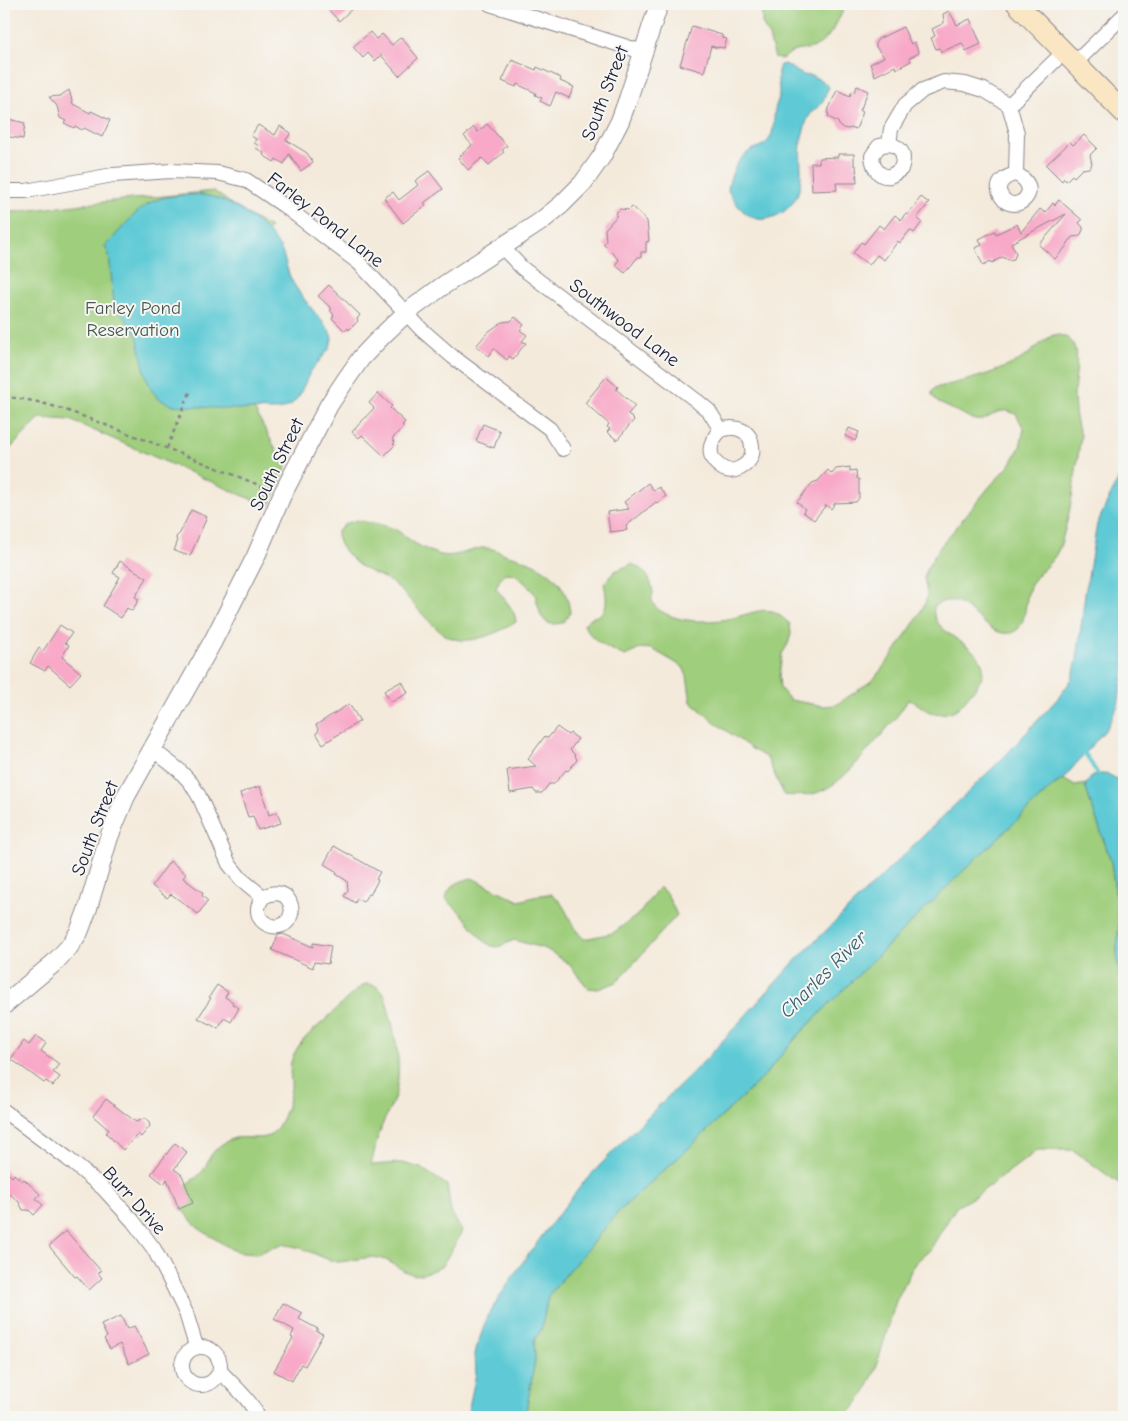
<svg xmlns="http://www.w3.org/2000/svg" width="1128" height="1421" font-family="'Comic Neue',sans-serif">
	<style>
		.green { fill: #9fce7c; stroke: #60785c }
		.water { fill: #5ecad5; stroke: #407688 }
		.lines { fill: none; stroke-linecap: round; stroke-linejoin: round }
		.stream { stroke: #5ecad5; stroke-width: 4 }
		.building { fill: #f8a9c7 }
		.minor-casing { stroke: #8b868b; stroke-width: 16 }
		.tertiary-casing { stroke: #8b868b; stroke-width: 20 }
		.secondary-casing { stroke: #8b868b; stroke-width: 22 }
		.path { stroke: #8b868b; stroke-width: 2.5; stroke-dasharray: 4 4; stroke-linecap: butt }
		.minor { stroke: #fff; stroke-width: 14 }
		.tertiary { stroke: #fff; stroke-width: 18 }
		.secondary { stroke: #fbe6c4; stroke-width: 20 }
		.labels { text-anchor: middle; stroke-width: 4; stroke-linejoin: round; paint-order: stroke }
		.street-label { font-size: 19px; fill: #22223b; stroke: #f6f6f2 }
		.park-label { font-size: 19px; fill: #48564e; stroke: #f6f6f2 }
		.water-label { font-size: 20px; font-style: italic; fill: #375d71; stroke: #f6f6f2 }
	</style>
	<rect width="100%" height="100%" fill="#f6f6f2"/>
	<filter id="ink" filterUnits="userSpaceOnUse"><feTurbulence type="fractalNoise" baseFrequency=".02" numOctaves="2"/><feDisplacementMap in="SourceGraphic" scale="10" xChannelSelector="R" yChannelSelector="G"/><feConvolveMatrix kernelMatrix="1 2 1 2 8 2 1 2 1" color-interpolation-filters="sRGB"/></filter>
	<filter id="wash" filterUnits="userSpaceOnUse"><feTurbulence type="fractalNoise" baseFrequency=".0096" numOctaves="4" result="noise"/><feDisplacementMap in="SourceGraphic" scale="20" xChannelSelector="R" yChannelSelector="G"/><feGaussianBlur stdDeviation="1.12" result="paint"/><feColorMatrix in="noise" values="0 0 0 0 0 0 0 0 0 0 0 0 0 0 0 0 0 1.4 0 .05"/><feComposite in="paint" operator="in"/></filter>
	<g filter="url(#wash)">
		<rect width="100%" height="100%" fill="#f4eadb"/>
		<!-- green -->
		<g class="green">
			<path d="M778,4H791L803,14L810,15L828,4H847C837,20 833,37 815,47C808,50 799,49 792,52C785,56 784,61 775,58L769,37L762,23V13L766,8Z"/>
			<polygon points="214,191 234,206 270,228 257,244 247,396 286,468 269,507 70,420 40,418 4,455 4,213 113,201"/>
			<path d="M1053,335C1086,333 1075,373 1074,394C1074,404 1076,426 1081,435C1076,468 1073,501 1064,533C1062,539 1061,546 1058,551C1052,564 1036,573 1030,587C1023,603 1029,637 1003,633C986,631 968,603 952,601C946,600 939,603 934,606C927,637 993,645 982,676C978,687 969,695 962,704C955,712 945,715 934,713C924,712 918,701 908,700C899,715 888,727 877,740C860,759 841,785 816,793C806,796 795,796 784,795L767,758L752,749L717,724L691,702L687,676L683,667L652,649L642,648L625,656C611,650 590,640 584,625C588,619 590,618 597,616C610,610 606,594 604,583L615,571L632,564C644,569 652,579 653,593C653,595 651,598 652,600C654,612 677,619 687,620C700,622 721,621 733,618C746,615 762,607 775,612C780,615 785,620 790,624L791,634L788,644L782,654L779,677L780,688L790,700L823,706L836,705L873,680L891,657L918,617L926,601L927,594L924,578L927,568L940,547L990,486L1010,465L1020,447L1024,429L1016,414C1012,413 1007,410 1003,411C992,412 987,422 975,420L937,402L932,395V392L935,388C963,381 992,375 1018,361C1031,354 1040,342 1053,335Z"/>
			<path d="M357,520C371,524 386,524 398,531C401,533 404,536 407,538C417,545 429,552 441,555C455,558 469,550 482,548C492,547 499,552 508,555C539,563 567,577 570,613L563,623L553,624L547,623L541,616L535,594L526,584L515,574L505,573L500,579L496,588C503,599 515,608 516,622C500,632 473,644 455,639C435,635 412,599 396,586C383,574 364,573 351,558C343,550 337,543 337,532L345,524Z"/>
			<polygon points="1063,779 1075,786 1086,784 1085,786 1111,861 1119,923 1117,950 1119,977 1124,971 1124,1187 1073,1150 1038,1150 977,1195 956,1207 930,1250 915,1263 896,1301 875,1371 863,1396 846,1417 525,1417 535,1360 534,1340 541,1330 548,1296 619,1211 691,1146 764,1076 795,1039 830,1003 961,873 1054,785"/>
			<path d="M472,878L519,901L541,895L552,894C555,897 559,900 561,903C570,916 571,927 584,939L613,933L639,914L659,887L667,894L677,915L617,982L598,989L588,988L568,963L546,949L514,940L498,947L491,946L482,939L462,914L446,899C448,885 460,881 472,878Z"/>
			<path d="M366,984C376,985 380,987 385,996C393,1027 403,1059 396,1092C393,1106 384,1118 380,1131C376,1142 374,1154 371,1165L402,1163L421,1168L447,1185L451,1212L462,1231L456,1243L441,1267L426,1273L416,1275L406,1272L388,1261L380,1258L371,1257L347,1261L338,1262L327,1259L301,1248L282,1244L256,1254L242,1253L231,1249L198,1228L177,1204C178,1199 179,1193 182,1189C187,1182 196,1179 202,1172C206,1168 206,1163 209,1159C214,1149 224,1141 235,1138C246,1136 263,1141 272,1134C282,1125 289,1102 291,1089C292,1079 288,1069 292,1059C298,1041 313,1031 326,1019C341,1006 348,995 366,984Z"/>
		</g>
		<!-- water -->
		<g class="water">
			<path d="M785,64L803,75L812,76L823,81L829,87C826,92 824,100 821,104C818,107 815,109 812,112C808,117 805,124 804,130C794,157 811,184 789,207C783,213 774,218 765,219C749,222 734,203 728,190C730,175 736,160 750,151C757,147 767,146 771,136C775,126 773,116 776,106C777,102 779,99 779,95C780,84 775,75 780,65Z"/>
			<path d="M184,195C190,195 197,194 203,195C230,198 271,227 282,252C286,261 287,272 292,281C301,297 318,316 329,330L332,338L330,348L310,372L299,396L291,405L280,410L230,409L172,405L159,399L152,391L146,377L137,335L114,303L109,255L105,246C120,232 132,213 150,203C160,197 172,196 184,195Z"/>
			<polygon points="1124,467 1124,669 1118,705 1107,728 1063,779 1054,785 961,873 830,1003 795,1039 764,1076 691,1146 619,1211 548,1296 541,1330 534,1340 535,1360 525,1417 467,1417 476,1374 475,1354 477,1346 488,1315 517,1270 550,1225 584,1182 626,1138 707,1058 796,960 1006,755 1059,697 1072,679 1077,660 1085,594 1097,524"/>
			<polygon points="1106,773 1124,783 1124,971 1119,978 1117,950 1119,923 1111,861 1085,786 1092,776"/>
		</g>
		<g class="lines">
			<!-- stream -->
			<polyline class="stream" points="1083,750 1100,778"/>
		</g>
		<g id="blocks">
			<!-- building -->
			<g class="building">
				<polygon points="323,4 357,4 339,21"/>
				<polygon points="949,11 957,25 970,19 981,44 966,51 962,43 941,52 939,48 936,49 931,38 935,36 932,29 944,23 943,14"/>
				<polygon points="692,26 722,35 722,38 727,39 724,48 718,47 718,48 711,46 704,72 680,65"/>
				<polygon points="903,27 911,44 914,42 919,53 909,58 911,61 896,69 895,66 875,76 870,64 884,57 876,47 876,42 878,39"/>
				<polygon points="370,32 376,39 382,34 392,45 401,37 418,58 399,76 381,55 375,61 368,53 363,58 353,47"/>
				<polygon points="512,60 536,70 537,67 561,78 560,81 574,87 569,98 556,92 550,106 540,101 542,98 535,95 536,93 517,84 516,87 502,81"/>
				<polygon points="857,86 868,91 860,111 863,112 856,129 853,128 847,129 843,128 839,125 838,122 828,117 829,114 827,113 837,90 850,96 852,91 854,92"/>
				<polygon points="69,90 73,104 90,113 91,111 110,120 102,137 84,128 82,130 75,126 74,128 64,123 66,121 60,118 57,106 49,97 60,96"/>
				<polygon points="4,118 25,123 23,139 4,136"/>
				<polygon points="487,124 507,146 502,150 504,152 489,165 482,158 468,170 458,158 472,145 464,136 474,127 478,132"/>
				<polygon points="258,125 275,135 280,126 291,133 286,140 307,153 313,162 301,171 289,154 284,164 276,159 274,162 263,155 264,153 256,148 258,145 254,143 256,139 251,136"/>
				<polygon points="1084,135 1097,148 1090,155 1092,164 1089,168 1082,169 1074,177 1072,175 1066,181 1064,178 1062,181 1046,165 1070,142 1073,145"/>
				<polygon points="838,154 854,154 854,165 856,165 857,183 836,183 837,190 812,191 811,163 819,163 819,158 838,157"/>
				<polygon points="429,171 443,189 424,203 426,205 403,223 384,198 393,192 399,200 418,185 415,181"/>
				<polygon points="921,197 929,203 917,218 922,222 914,233 910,230 900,243 898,241 884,260 877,255 869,265 853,253 861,242 864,244 879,225 884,229 895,215 901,220 905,214 907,215"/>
				<polygon points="1059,200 1082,220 1079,223 1083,227 1083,230 1080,236 1072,237 1065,248 1055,259 1039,245 1066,214 1011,243 1016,253 1014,259 1009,260 1002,257 992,263 991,261 983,265 975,248 982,245 979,239 995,231 996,234 1017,224 1021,232 1040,209 1045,213 1053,203 1055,205"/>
				<polygon points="632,207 647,221 649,241 646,242 646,252 641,252 641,257 638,257 625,273 615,265 619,260 603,244 606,241 605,229 616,217 616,213 620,209 629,210"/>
				<polygon points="329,285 360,315 357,319 358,321 349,330 348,328 345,331 332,318 334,315 330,310 332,309 318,296"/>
				<polygon points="515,317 524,325 520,330 527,335 522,341 526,343 513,359 509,356 507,360 494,349 489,356 476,346 488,332 502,322 511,321"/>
				<polygon points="606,377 618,387 616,389 635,406 628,414 634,420 617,440 607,432 610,429 607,427 609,424 585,403"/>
				<polygon points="378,393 392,406 390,408 405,422 402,425 404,426 392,439 395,442 393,444 395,445 384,456 362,435 359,438 352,432 374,408 369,403"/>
				<polygon points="483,424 500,431 494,448 476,441"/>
				<polygon points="849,428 859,432 855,441 845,436"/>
				<polygon points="850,467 850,471 856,470 857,479 859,479 859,498 856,502 835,503 831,509 826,505 814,520 803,512 805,509 797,502 812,483 818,481 828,470 832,474 836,469"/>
				<polygon points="648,483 654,491 659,487 666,496 657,503 656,502 626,526 627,530 610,532 607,512 629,509 624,502"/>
				<polygon points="191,510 207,517 190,556 174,551 177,543 176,537 180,533"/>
				<polygon points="120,561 147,578 135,597 139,599 132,611 127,608 121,618 103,606 120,577 113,573"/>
				<polygon points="60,625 72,633 65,643 69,645 62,657 81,673 70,685 48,666 45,671 30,663 39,648 43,651"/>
				<polygon points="402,681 408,693 391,702 384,691"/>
				<polygon points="349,704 360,721 323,744 316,733 319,731 316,725"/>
				<polygon points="557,727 568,735 570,733 578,739 570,750 575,755 577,760 568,771 566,770 554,784 549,784 542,793 536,793 533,789 510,793 507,770 536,766 528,759 545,736 548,738"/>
				<polygon points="260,786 269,815 277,812 281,823 258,830 253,816 248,817 240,793"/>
				<polygon points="334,846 380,872 376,879 378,880 370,895 368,894 363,902 357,899 355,903 344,896 348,890 347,881 336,874 337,872 324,864"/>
				<polygon points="170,861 186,874 183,878 203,893 202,896 208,901 198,914 171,894 167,898 152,886"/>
				<polygon points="283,934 313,947 313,943 331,946 328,964 314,962 313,968 272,950 278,935"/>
				<polygon points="217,985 228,992 225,997 233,1002 232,1004 239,1008 231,1022 224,1018 218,1028 210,1023 209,1024 198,1018 211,998 209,997"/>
				<polygon points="36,1036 46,1043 41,1051 59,1064 53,1072 60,1077 53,1086 46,1081 44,1083 11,1059 24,1041 29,1045"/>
				<polygon points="106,1099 136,1122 143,1119 146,1119 149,1123 150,1126 141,1137 138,1134 123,1150 106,1133 109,1130 93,1116"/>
				<polygon points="175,1143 187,1152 174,1169 182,1175 193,1203 179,1209 167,1179 164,1184 151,1174"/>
				<polygon points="4,1169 12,1177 14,1174 22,1181 24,1179 40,1194 36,1199 43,1205 34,1215 29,1210 23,1210 19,1202 10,1194 4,1201"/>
				<polygon points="66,1231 101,1271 98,1273 102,1278 89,1290 77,1276 75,1277 49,1246"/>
				<polygon points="283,1303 302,1313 299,1319 318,1329 316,1331 323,1334 305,1366 301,1364 292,1381 274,1371 293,1338 291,1337 294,1330 274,1319"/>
				<polygon points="121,1316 127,1329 134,1326 149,1354 129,1364 120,1344 110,1349 104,1339 107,1337 101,1325"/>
			</g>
		</g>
	</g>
	<g filter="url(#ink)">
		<use href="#blocks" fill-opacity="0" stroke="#8b868b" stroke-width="1"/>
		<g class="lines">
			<!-- minor casing -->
			<g class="minor-casing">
				<g id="minor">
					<polyline points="490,4 643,52"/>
					<polyline points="1074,64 1124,15"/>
					<path d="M1009,105L1017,133L1016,174C1006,176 994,183 1001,196C1015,218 1046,189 1016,174"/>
					<path d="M889,144C904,147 905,157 901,169C898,171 893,175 890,176C877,178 873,165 872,156L879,146L889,144L891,129L905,105L923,90L944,82L965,84L984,90L1009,105L1064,52"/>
					<polyline points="4,191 26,191 113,175 171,171 218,173 246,180 283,205 359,263 422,330 453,357 550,429 563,449"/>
					<path d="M503,248L522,268L697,401L709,411L721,430C709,441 705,457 722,468C733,475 749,466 752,454C753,453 752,448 752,447C751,430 736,425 721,430"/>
					<path d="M152,749L179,770L191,783L199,796L229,864L241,879L263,897C244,923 285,939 291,914C292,911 292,909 291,906C287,891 274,891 263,897"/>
					<polyline points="4,1111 67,1158 103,1188 133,1221 154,1249 172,1284 186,1313 196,1346"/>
					<circle cx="201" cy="1366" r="19"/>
					<path d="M220,1371C233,1385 251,1400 258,1417"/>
				</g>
			</g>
			<!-- tertiary casing -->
			<g class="tertiary-casing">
				<polyline id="tertiary" points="4,1005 54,963 69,947 79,932 88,908 109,837 126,796 213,641 256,556 282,495 329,405 345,381 361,358 382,336 406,313 444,285 540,222 561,205 583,183 602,156 620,121 628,99 659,4"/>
			</g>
			<!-- secondary casing -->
			<g class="secondary-casing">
				<polyline id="secondary" points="1017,4 1124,113"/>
			</g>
			<!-- path -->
			<g class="path">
				<path d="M4,397C41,399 77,414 111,427C164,447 216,467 268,489"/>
				<polyline points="167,448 190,392"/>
			</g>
			<!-- minor -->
			<use href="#minor" class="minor"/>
			<!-- tertiary -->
			<use href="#tertiary" class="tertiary"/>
			<!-- secondary -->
			<use href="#secondary" class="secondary"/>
		</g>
	</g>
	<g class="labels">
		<!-- street labels -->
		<g class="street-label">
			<text transform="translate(604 93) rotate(-69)" y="7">South Street</text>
			<text transform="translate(326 219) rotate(38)" y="7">Farley Pond Lane</text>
			<text transform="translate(625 322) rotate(37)" y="7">Southwood Lane</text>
			<text transform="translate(276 464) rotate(-64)" y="7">South Street</text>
			<text transform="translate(94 828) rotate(-69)" y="7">South Street</text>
			<text transform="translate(135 1200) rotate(48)" y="7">Burr Drive</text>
		</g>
		<!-- park labels -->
		<g class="park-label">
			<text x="133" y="314">Farley Pond<tspan x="133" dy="22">Reservation</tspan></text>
		</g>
		<!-- water labels -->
		<g class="water-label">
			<text transform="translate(823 974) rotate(-45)" y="7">Charles River</text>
		</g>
	</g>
	<!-- margin -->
	<rect width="1128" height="1421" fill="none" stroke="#f6f6f2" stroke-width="20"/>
</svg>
